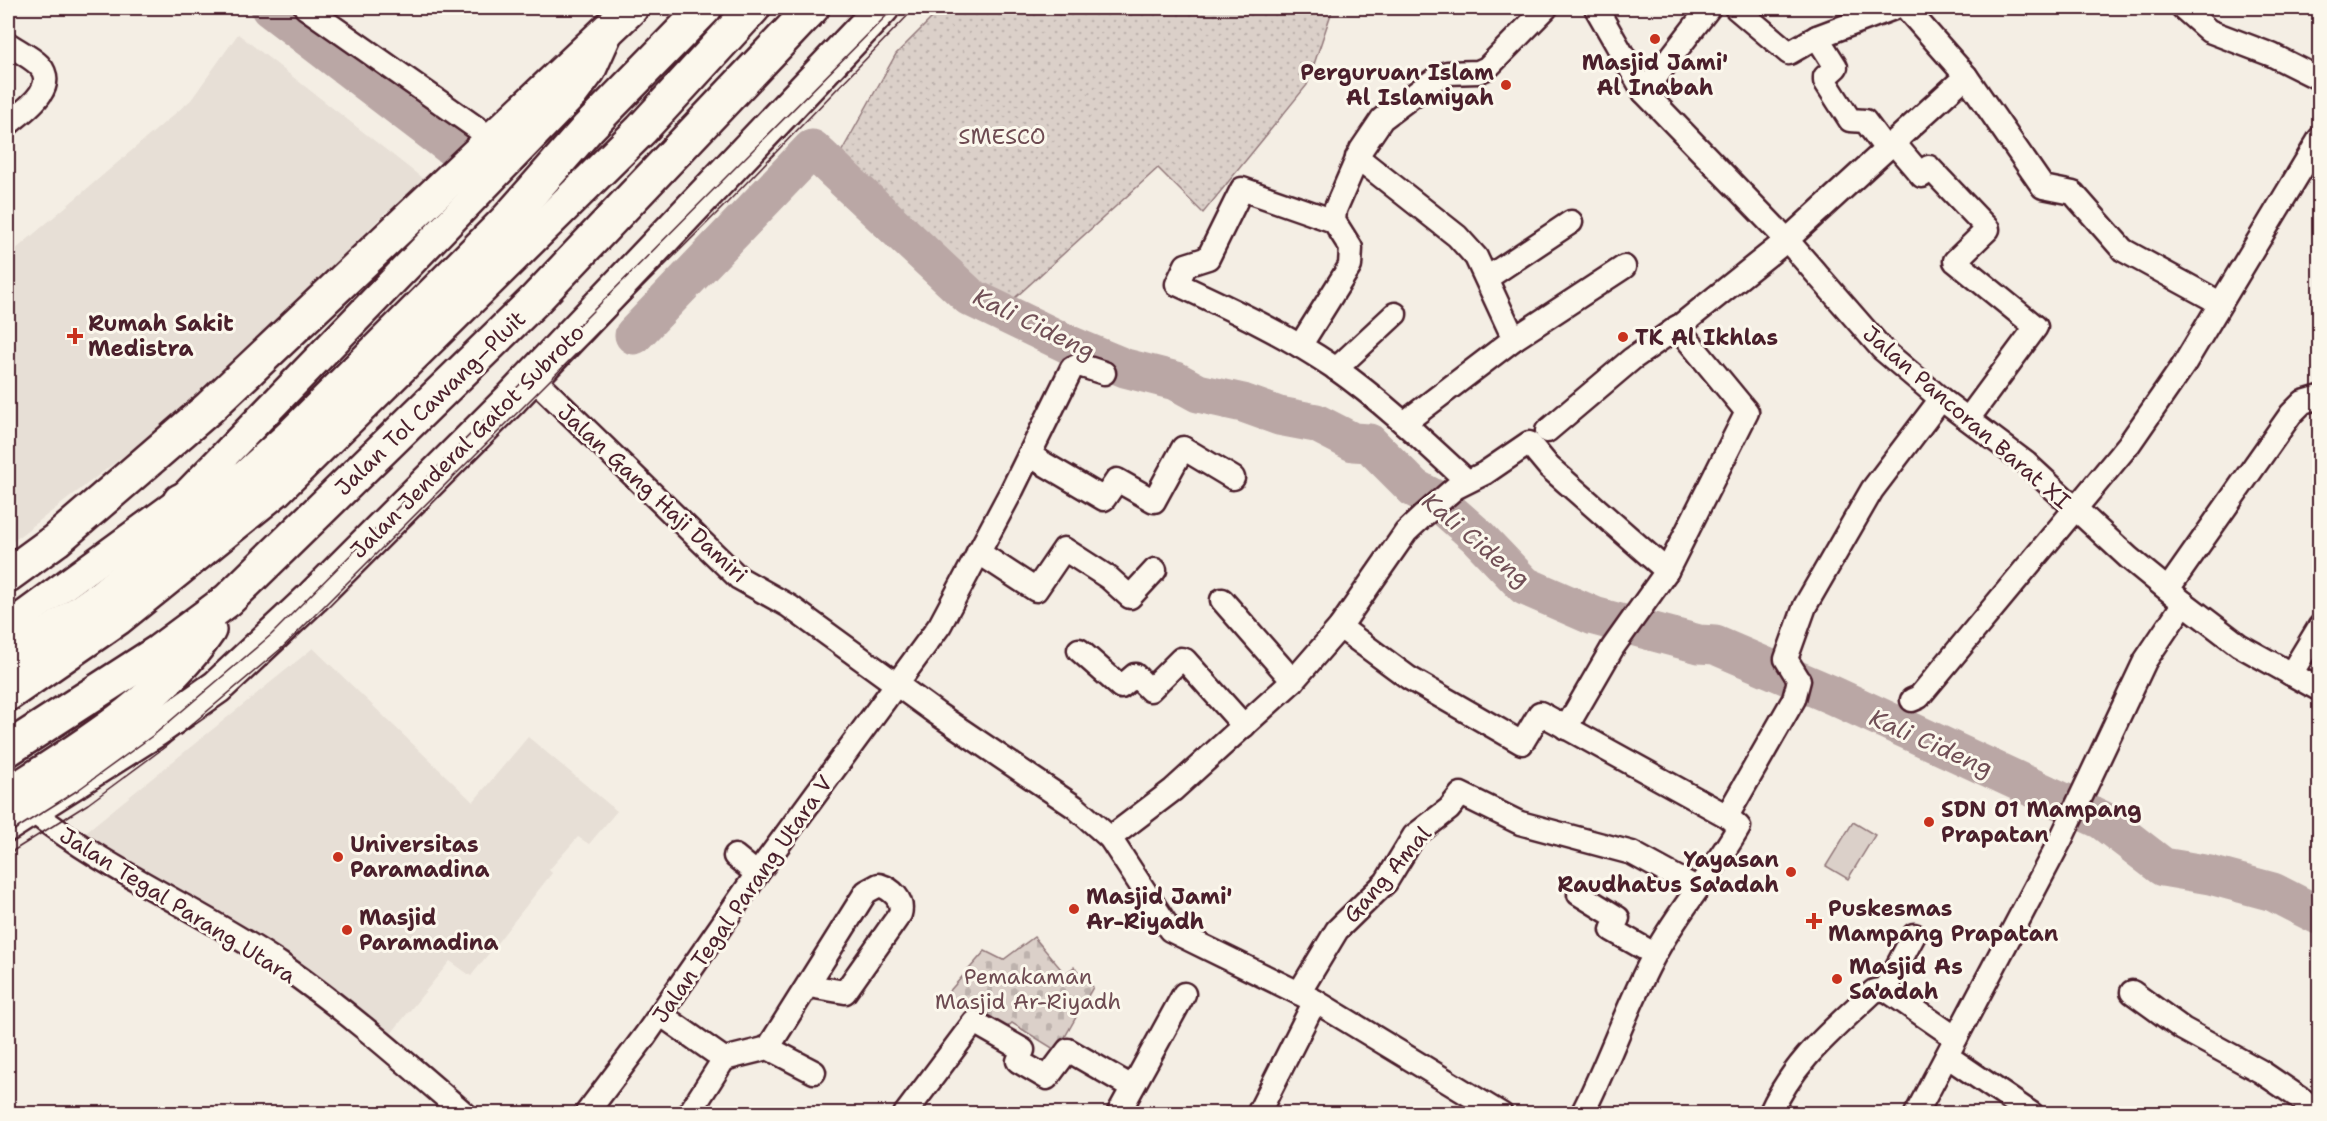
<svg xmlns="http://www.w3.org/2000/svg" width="2327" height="1121" viewBox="0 0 2327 1121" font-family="'Shantell Sans',sans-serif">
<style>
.built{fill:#e7dfd6}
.cemetery{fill:url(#cemetery-stones);stroke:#92787a;stroke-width:1.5}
.park{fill:url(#park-dots);stroke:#92787a;stroke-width:1.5}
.pitch{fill:#dbd0c9;stroke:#92787a;stroke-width:1.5}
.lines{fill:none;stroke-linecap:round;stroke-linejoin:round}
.river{stroke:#baa7a5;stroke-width:39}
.minor-casing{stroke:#4a1f2b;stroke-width:27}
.major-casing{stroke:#4a1f2b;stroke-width:33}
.highway-casing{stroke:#4a1f2b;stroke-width:38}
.minor{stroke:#fbf7ec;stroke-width:22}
.major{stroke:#fbf7ec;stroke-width:28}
.highway{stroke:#fbf7ec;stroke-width:33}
.tram{stroke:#4a1f2b;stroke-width:1.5}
.poi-dot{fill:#c8321e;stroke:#fbf7ec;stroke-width:2}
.labels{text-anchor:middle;stroke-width:6;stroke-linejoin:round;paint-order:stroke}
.poi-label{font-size:22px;font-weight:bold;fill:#4a1f2b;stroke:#fbf7ec;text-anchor:start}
.park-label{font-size:22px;fill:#6e4b52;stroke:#fbf7ec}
.street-label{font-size:22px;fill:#4a1f2b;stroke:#fbf7ec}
.water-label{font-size:24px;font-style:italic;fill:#714f56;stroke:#fbf7ec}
</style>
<defs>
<pattern id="cemetery-stones" width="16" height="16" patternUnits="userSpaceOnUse" patternTransform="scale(1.5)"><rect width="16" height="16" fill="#dbd0c9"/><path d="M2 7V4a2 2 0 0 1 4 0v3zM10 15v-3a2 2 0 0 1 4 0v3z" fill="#bdb2ad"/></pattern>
<pattern id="park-dots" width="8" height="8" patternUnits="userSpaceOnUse" patternTransform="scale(1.5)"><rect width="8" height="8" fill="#dbd0c9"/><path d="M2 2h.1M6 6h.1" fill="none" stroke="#bdb2ad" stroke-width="1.8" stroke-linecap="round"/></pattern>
</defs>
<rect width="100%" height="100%" fill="#f4eee4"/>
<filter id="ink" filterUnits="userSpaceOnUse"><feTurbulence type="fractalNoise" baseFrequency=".0167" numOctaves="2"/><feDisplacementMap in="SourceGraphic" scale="12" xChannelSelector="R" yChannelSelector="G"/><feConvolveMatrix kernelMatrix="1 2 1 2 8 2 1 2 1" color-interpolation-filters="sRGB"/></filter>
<g filter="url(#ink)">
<g class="built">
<path d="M 238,34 L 431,185 L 386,212 L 215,383 L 191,404 L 8,545 L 8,256 L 191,100 Z"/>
<path d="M 313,648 L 473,802 L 528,737 L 617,811 L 589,844 L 578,837 L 549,870 L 552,873 L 471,976 L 450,961 L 381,1046 L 82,835 Z"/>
</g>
<path class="cemetery" d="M 1034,937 L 1065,974 L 1074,967 L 1093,987 L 1057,1051 L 1012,1023 L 999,1034 L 947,994 L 985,951 L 1003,960 Z"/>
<path class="park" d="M 942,8 L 1333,8 L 1307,85 L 1203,213 L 1158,168 L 1007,305 L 915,232 L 839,156 L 896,54 Z"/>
<path class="pitch" d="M 1853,822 L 1875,835 L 1848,879 L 1826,866 Z"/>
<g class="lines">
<g class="river">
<path d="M 270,8 L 456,150"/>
<path d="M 634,335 L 812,149 L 970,297 L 1072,346 L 1125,368 L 1176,381 L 1198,393 L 1243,403 L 1279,416 L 1316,423 L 1353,442 L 1369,443 L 1414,488 L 1435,499 L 1478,537 L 1525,586 L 1594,616 L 1699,644 L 1715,645 L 1832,695 L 2102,820 L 2163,867 L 2210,875 L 2273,892 L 2320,916"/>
</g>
<defs>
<g id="minor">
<path d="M 306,8 L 491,138"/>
<path d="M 1596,8 L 1644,92 L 1787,240 L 1882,349 L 1941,399 L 2026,463 L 2129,558 L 2184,603 L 2239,645 L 2320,690"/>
<path d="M 1736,8 L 1789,53 L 1817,37 L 1894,8"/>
<path d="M 1906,8 L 1966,76 L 2043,187 L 2073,193 L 2123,250 L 2220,303"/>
<path d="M 2183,8 L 2209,31 L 2272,55 L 2320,79"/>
<path d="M 1817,37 L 1836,67 L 1825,77 L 1825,81 L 1850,120 L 1865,121 L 1886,149"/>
<path d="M 8,44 C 17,50 31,57 39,65 C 60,88 23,111 8,124"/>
<path d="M 1644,92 L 1709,8"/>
<path d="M 1893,142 L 1922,176 L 1929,167 L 1988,229 L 1955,261 L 2036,327 L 1968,419"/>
<path d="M 1357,157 L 1457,236 L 1476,257 L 1514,339"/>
<path d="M 1334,221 L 1242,189 L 1208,258 L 1186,265 L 1177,284 C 1231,309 1285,334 1335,368 C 1382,401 1425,442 1467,481"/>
<path d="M 1487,278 L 1571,222"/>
<path d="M 1300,346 L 1350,266 L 1351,248 L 1334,221 L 1335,210 L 1361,150 L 1382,119 L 1435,79 L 1447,73 L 1478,72 L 1487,68 L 1546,8"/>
<path d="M 1336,369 L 1395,314"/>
<path d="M 532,377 L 739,578 L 789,606 L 936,713 L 1075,807 L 1110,838 L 1170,930 L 1315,1001 L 1501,1114"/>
<path d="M 1404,423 L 1514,339 L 1624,267"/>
<path d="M 1547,431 L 1632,359 L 1681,325 L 1787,240 L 1966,76"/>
<path d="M 1029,455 L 1104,499 L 1117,480 L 1154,501 L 1183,448 L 1233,478"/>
<path d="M 978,552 L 1036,590 L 1064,549 L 1109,578 L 1130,597 L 1155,570"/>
<path d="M 2168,589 L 2291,414 L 2303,402 L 2320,397"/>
<path d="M 1222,600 L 1293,681"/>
<path d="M 1340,627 L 1409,678 L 1522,743 L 1540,713 L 1727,816"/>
<path d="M 1079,650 L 1121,687 L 1135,675 L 1150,690 L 1181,659 L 1185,660 L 1244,726"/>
<path d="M 2291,674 L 2320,626"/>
<path d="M 1912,700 L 1919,697 L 2129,444 L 2183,366 L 2320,138"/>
<path d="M 1566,728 L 1613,647 L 1667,571 L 1747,412 L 1677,327"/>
<path d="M 31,810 C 107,871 199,909 280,964 C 345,1009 405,1062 465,1114"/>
<path d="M 1110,838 L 1173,790 L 1293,681 L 1340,627 L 1406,532 L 1423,516 L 1455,488 L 1485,473 L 1529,443 L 1549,467 L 1667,571"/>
<path d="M 735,856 L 757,874"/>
<path d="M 1579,894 L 1618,918 L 1612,930 L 1654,954"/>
<path d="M 1885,989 L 1956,1038"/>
<path d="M 1885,989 L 1914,935"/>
<path d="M 2132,992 L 2183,1029 L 2260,1071 L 2316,1109"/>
<path d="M 1299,993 L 1337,930 L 1386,882 L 1414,836 L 1449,809 L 1461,794 L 1520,823 L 1632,853 L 1696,888"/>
<path d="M 660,1014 L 724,1059 L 768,1048 L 814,1072"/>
<path d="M 768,1048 L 866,892 L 879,885 C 892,889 904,900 900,914 L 845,992 L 809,986"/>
<path d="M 1947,1056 L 2032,1114"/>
<path d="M 586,1114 L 645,1036 L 757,874 L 940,625 L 1012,490 L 1072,368 L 1079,365 L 1104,373"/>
<path d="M 689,1114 L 724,1059"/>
<path d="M 905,1114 L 974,1022 L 1023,1050 L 1018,1061 L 1047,1078 L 1068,1050 L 1132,1087"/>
<path d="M 1118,1114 L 1184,994"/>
<path d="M 1258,1114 L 1315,1001"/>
<path d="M 1582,1114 C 1609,1062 1627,1005 1655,954 C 1679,909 1714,871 1739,827 L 1727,816 L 1794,699 L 1799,680 L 1786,659 L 1805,606 L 1872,490 L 1941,399"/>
<path d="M 1770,1114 C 1794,1060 1832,1031 1874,991 L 1885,989"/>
<path d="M 1916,1114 L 2061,839 L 2145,661 L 2184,603"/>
</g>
<path id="major" d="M 8,627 L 180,501 L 573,95 L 591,71 L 609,31"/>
<g id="highway">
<path d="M 180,501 L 214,484 L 224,475"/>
<path d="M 8,575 L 56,540 L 209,408 L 631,8"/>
<path d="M 8,663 L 101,597 L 221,500 L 291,436 L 507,220 L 588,128 L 705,8"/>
<path d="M 8,694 L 118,618 L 275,491 L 641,130 L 753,8"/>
<path d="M 8,749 L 158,652 L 228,600 L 534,301 L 812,8"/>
<path d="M 8,795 C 79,749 161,701 209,630"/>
<path d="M 8,824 L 157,729 L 217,687 L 313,597 L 512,398 L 882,8"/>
</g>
</defs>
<use href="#minor" class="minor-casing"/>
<use href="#major" class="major-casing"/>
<use href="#highway" class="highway-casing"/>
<use href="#minor" class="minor"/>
<use href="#major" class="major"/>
<use href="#highway" class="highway"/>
<g class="tram">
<path d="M 8,834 L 78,790 L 155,734 L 271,635 L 894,8"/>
<path d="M 8,854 L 88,804 L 165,747 L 283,647 L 726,204 L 915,8"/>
</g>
</g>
</g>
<g class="poi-dot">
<circle cx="1655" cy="39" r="6"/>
<circle cx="1506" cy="85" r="6"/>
<path d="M72 327h6v6h6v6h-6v6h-6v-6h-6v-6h6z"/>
<circle cx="1623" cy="337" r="6"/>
<circle cx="1929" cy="822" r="6"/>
<circle cx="338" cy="857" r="6"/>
<circle cx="1791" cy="872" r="6"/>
<circle cx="1074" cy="909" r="6"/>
<path d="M1811 912h6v6h6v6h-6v6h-6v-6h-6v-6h6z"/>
<circle cx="347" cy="930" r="6"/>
<circle cx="1837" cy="979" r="6"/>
</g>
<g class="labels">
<g class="poi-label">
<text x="1655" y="70" text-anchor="middle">Masjid Jami'<tspan x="1655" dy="25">Al Inabah</tspan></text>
<text x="1494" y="80" text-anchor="end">Perguruan Islam<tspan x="1494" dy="25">Al Islamiyah</tspan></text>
<text x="88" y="331">Rumah Sakit<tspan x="88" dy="25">Medistra</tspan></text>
<text x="1635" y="345">TK Al Ikhlas</text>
<text x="1941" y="817">SDN 01 Mampang<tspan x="1941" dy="25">Prapatan</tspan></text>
<text x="350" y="852">Universitas<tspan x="350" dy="25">Paramadina</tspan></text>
<text x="1779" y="867" text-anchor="end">Yayasan<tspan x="1779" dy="25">Raudhatus Sa'adah</tspan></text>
<text x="1086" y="904">Masjid Jami'<tspan x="1086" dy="25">Ar-Riyadh</tspan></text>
<text x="1828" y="916">Puskesmas<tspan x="1828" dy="25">Mampang Prapatan</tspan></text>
<text x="359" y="925">Masjid<tspan x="359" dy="25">Paramadina</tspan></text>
<text x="1849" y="974">Masjid As<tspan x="1849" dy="25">Sa'adah</tspan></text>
</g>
<g class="park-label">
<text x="1002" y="144">SMESCO</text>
<text x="1028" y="984">Pemakaman<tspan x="1028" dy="25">Masjid Ar-Riyadh</tspan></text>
</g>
<g class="street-label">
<text transform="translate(430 403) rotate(-44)" y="8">Jalan Tol Cawang–Pluit</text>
<text transform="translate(1967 417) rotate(41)" y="8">Jalan Pancoran Barat XI</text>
<text transform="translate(467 441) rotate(-45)" y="8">Jalan Jenderal Gatot Subroto</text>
<text transform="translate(653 493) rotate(43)" y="8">Jalan Gang Haji Damiri</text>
<text transform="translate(1387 874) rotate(-49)" y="8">Gang Amal</text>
<text transform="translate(742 899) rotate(-55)" y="8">Jalan Tegal Parang Utara V</text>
<text transform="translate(178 905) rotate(32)" y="8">Jalan Tegal Parang Utara</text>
</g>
<g class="water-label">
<text transform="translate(1034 324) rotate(26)" y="8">Kali Cideng</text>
<text transform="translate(1476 540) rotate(40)" y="8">Kali Cideng</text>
<text transform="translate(1931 743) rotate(24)" y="8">Kali Cideng</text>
</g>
</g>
<rect width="2327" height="1121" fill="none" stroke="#fbf7ec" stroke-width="30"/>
<rect x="15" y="15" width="2297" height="1091" fill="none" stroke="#4a1f2b" stroke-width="2" filter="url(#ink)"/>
</svg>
